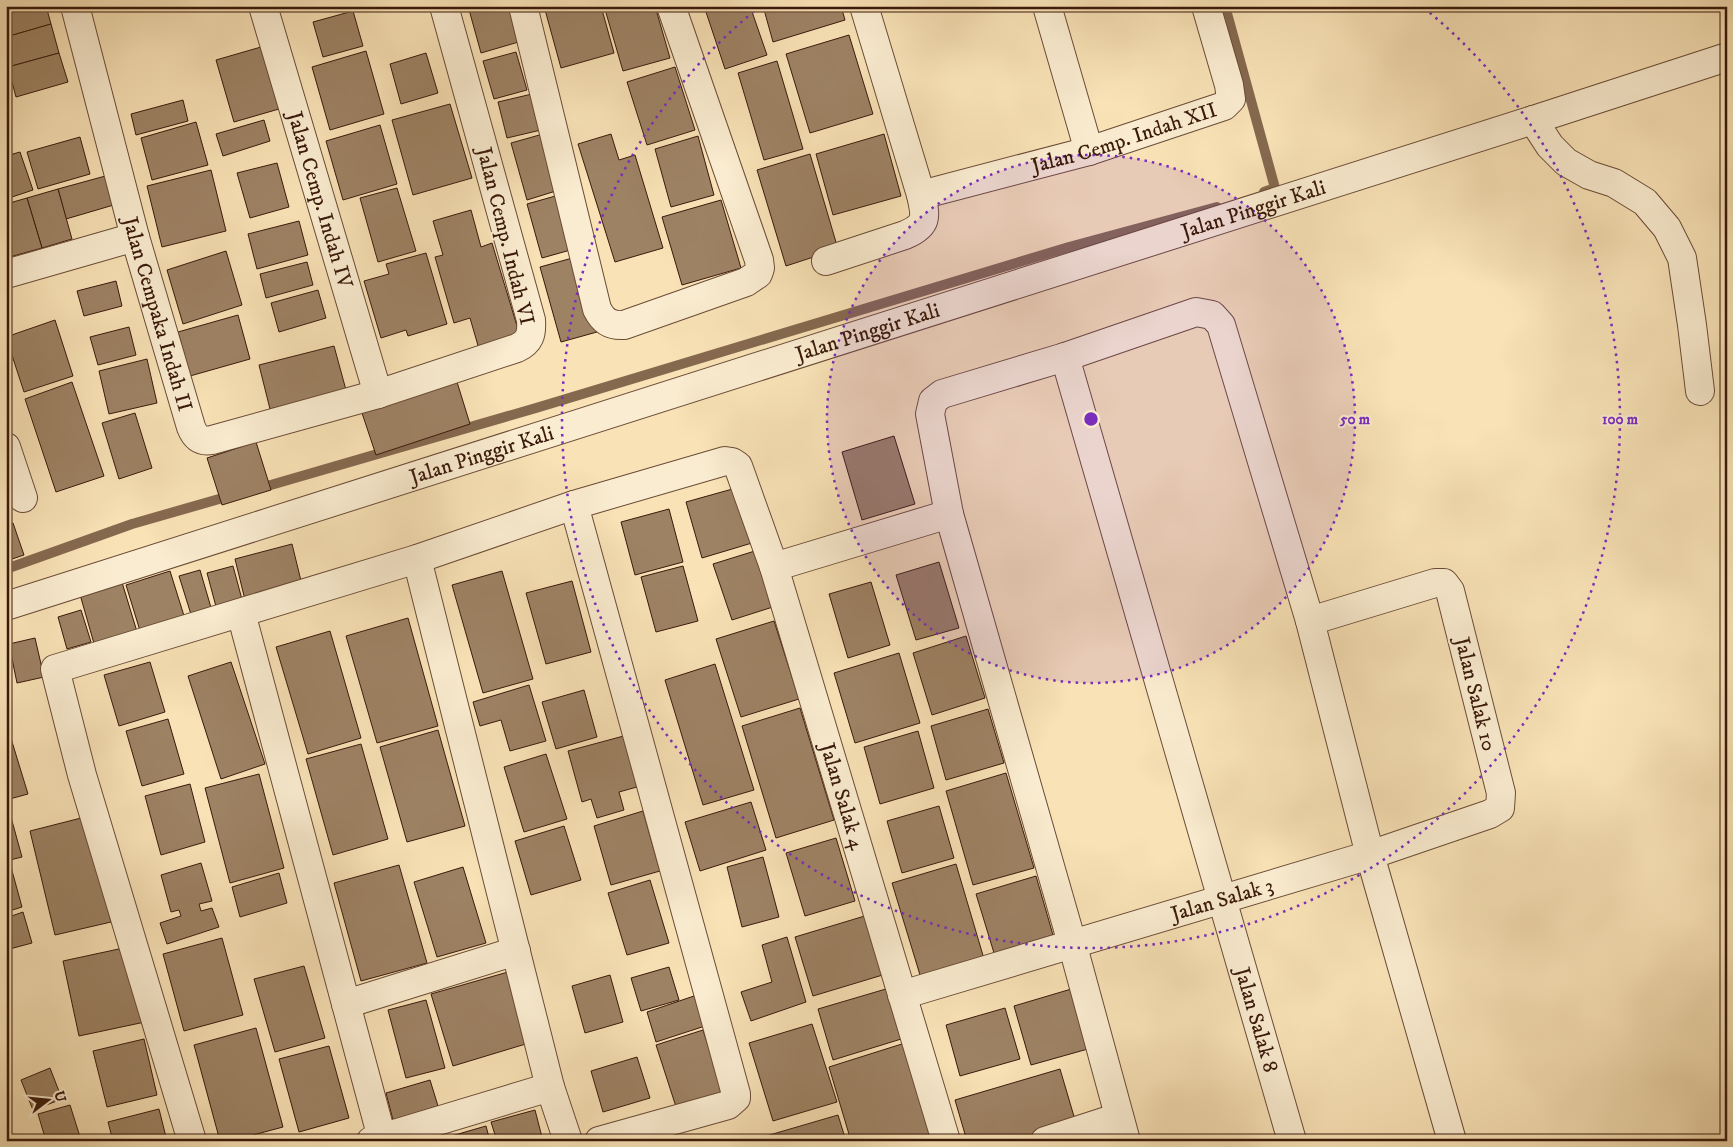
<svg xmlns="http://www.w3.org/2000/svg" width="1733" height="1147" viewBox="0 0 1733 1147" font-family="'IM FELL DW Pica',serif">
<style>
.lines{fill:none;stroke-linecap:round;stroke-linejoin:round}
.stream{stroke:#85694f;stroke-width:10}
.building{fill:#9d8264;stroke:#3a190b}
.minor-casing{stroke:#6a4b36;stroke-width:30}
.minor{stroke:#faecd0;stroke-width:28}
.ring{fill:none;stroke:#7b2cbf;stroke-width:2.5;stroke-dasharray:2.5 5}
.labels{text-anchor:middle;stroke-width:4;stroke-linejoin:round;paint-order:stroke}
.street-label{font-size:21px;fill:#3a190b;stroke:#faecd0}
.centre{fill:#7b2cbf;stroke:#faecd0;stroke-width:2.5}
.ring-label{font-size:15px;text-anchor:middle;font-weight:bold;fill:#7b2cbf;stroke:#faecd0;stroke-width:4;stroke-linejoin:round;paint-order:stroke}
</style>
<rect width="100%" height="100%" fill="#f8e2b6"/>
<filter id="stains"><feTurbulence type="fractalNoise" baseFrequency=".004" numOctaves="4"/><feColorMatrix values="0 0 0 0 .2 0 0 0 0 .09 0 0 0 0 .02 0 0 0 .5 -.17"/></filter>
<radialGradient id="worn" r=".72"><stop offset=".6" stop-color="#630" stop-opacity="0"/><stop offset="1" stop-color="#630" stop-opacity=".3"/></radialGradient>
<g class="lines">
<g class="stream">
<path d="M 1225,6 L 1275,188 L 1264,192"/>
<path d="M 257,489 L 536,408 L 1069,247 L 1217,207"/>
<path d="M 6,569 L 132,524 L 233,495"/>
</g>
</g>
<g class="building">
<path d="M 6,6 L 46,6 L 51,24 L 6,37 Z"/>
<path d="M 468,6 L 512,6 L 522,41 L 481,53 Z"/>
<path d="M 544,6 L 601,6 L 614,53 L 561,68 Z"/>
<path d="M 604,6 L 655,6 L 670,58 L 623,71 Z"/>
<path d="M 704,6 L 750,6 L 767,55 L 725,69 Z"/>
<path d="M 763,6 L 841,6 L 845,20 L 773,42 Z"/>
<path d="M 353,11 L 363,46 L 323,57 L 313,22 Z"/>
<path d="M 51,24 L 59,53 L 8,67 L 6,37 Z"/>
<path d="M 849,35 L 873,114 L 810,133 L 786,54 Z"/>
<path d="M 261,47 L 279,109 L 234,122 L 216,60 Z"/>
<path d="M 366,51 L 384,114 L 330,130 L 312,67 Z"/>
<path d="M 516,52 L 527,90 L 494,99 L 483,61 Z"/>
<path d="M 59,53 L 68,82 L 16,97 L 8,67 Z"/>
<path d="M 426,53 L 438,93 L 401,104 L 390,64 Z"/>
<path d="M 777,61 L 803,149 L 764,160 L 738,73 Z"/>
<path d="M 675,67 L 695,130 L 647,145 L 627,82 Z"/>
<path d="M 532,94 L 541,130 L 507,138 L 498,102 Z"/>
<path d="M 183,100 L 188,121 L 136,135 L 131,114 Z"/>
<path d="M 450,104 L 472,178 L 413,195 L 392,120 Z"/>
<path d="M 264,120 L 270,141 L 223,156 L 216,134 Z"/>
<path d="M 196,122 L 208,165 L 152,180 L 141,138 Z"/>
<path d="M 380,125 L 397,184 L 343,200 L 326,141 Z"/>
<path d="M 543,134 L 559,190 L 527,200 L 511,143 Z"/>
<path d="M 611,134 L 619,160 L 635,155 L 663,248 L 615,262 L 578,144 Z"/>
<path d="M 884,134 L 901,196 L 833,215 L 816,154 Z"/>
<path d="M 698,136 L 714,195 L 671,207 L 655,149 Z"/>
<path d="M 80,137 L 90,174 L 38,189 L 27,152 Z"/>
<path d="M 20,152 L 33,190 L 6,199 L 6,156 Z"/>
<path d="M 810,154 L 838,249 L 786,266 L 757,170 Z"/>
<path d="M 277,163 L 289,207 L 250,218 L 237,173 Z"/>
<path d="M 211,170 L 226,231 L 162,247 L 147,186 Z"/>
<path d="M 109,175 L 117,204 L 66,219 L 58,189 Z"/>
<path d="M 397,188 L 416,251 L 378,262 L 360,198 Z"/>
<path d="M 58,189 L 72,239 L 42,248 L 27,198 Z"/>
<path d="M 559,195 L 574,249 L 542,258 L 527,204 Z"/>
<path d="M 27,198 L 42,248 L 6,258 L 6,204 Z"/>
<path d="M 721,200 L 741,268 L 682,285 L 662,217 Z"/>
<path d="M 471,210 L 481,247 L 492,243 L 520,336 L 479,349 L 470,318 L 454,323 L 435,257 L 443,255 L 433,221 Z"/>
<path d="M 299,221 L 308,255 L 257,269 L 248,234 Z"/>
<path d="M 226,251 L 242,305 L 183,324 L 167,270 Z"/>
<path d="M 426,253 L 447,324 L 408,336 L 406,330 L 381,338 L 364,281 L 389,274 L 386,264 Z"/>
<path d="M 576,257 L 597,332 L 561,342 L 540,267 Z"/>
<path d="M 307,262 L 313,285 L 266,298 L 260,274 Z"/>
<path d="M 116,281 L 122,306 L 84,316 L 77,291 Z"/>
<path d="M 318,290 L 326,318 L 279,332 L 271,303 Z"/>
<path d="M 238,315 L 250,359 L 190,376 L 178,332 Z"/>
<path d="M 55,320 L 73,376 L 24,392 L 6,337 Z"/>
<path d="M 129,327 L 136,355 L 98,365 L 90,337 Z"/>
<path d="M 334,346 L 346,390 L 270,409 L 259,365 Z"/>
<path d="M 147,359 L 157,403 L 109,414 L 99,371 Z"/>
<path d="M 72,382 L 104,476 L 56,492 L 25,399 Z"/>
<path d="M 457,382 L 470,424 L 376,455 L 362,413 Z"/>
<path d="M 135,413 L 152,468 L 119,479 L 102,423 Z"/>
<path d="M 894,436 L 915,504 L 862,520 L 842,452 Z"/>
<path d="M 256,442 L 271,490 L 222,505 L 207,458 Z"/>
<path d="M 736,488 L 752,543 L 702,558 L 686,502 Z"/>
<path d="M 669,509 L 683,562 L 635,575 L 621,522 Z"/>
<path d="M 13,523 L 24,555 L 6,561 L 6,525 Z"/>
<path d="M 292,544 L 303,589 L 246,604 L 235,559 Z"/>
<path d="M 758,550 L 776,606 L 732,620 L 713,564 Z"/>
<path d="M 939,562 L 959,628 L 916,640 L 896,575 Z"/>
<path d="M 233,566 L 244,607 L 218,614 L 207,573 Z"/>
<path d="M 683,566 L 698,621 L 656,632 L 641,577 Z"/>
<path d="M 200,570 L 214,618 L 194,624 L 179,576 Z"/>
<path d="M 170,571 L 185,619 L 141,634 L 126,585 Z"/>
<path d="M 502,571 L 533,679 L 483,693 L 452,585 Z"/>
<path d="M 121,579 L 138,635 L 95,647 L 79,591 Z"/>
<path d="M 572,581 L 591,652 L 546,664 L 526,593 Z"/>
<path d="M 871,582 L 890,645 L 848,658 L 829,594 Z"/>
<path d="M 81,610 L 91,642 L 67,649 L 58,617 Z"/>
<path d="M 408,618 L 438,726 L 377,743 L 346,636 Z"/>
<path d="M 774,621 L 799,699 L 741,717 L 716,639 Z"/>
<path d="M 330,631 L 361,738 L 308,754 L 276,647 Z"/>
<path d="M 966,636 L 985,698 L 932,715 L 913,653 Z"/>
<path d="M 35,638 L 44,677 L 17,683 L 9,644 Z"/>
<path d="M 899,653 L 920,723 L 855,743 L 834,673 Z"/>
<path d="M 150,662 L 165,712 L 119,726 L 104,675 Z"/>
<path d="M 231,662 L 265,764 L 221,779 L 188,676 Z"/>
<path d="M 715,664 L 754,790 L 703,805 L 665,680 Z"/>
<path d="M 529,685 L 546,741 L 510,751 L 501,720 L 480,726 L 473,702 Z"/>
<path d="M 584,690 L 597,737 L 556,749 L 542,702 Z"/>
<path d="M 800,708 L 834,820 L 776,838 L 742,726 Z"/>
<path d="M 988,709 L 1004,763 L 946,780 L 931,726 Z"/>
<path d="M 168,719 L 184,774 L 142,786 L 126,731 Z"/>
<path d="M 6,722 L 28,794 L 6,800 Z"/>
<path d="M 438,730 L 465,826 L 407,842 L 380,747 Z"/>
<path d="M 918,731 L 934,788 L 880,804 L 864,747 Z"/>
<path d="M 631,734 L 644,785 L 619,792 L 624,810 L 597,818 L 591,799 L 582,802 L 568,751 Z"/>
<path d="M 361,744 L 388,839 L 333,855 L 306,759 Z"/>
<path d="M 546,754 L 567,819 L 524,832 L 504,767 Z"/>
<path d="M 1006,773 L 1034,868 L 973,885 L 946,791 Z"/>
<path d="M 259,774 L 284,868 L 230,883 L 205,788 Z"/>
<path d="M 190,784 L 205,842 L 161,855 L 145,796 Z"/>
<path d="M 751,802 L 766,850 L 700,871 L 685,822 Z"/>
<path d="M 939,806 L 954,858 L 902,873 L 887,821 Z"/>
<path d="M 9,810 L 22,857 L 6,861 L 6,811 Z"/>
<path d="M 643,811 L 660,871 L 611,885 L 594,826 Z"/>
<path d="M 85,817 L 111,922 L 55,935 L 30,831 Z"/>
<path d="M 564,826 L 581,880 L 531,895 L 515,841 Z"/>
<path d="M 836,838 L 855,901 L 805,916 L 786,853 Z"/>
<path d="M 763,857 L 779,917 L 742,927 L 727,867 Z"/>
<path d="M 201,863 L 212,901 L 199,904 L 201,911 L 212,908 L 219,927 L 167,944 L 160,923 L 181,916 L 179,910 L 171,912 L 161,875 Z"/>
<path d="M 956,864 L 987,969 L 924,988 L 892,883 Z"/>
<path d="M 399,865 L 427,963 L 361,981 L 334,883 Z"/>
<path d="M 11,867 L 22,907 L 6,912 L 6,868 Z"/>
<path d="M 463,867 L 486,943 L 437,957 L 414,882 Z"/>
<path d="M 279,873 L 287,903 L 240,917 L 232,887 Z"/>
<path d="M 1036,876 L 1053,935 L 994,953 L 976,894 Z"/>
<path d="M 650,880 L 669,943 L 627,955 L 608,893 Z"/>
<path d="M 23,912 L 32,943 L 6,950 L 6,918 Z"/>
<path d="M 868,915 L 886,974 L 813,996 L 795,937 Z"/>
<path d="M 787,937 L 806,1002 L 751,1021 L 741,992 L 772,982 L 762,945 Z"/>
<path d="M 222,938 L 243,1015 L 184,1031 L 163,954 Z"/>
<path d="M 128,947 L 145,1022 L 79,1036 L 63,961 Z"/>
<path d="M 304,966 L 325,1038 L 275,1052 L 254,979 Z"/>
<path d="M 669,967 L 679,1000 L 641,1011 L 631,978 Z"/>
<path d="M 508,972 L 529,1043 L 453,1066 L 431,994 Z"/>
<path d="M 610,975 L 623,1022 L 585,1033 L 572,986 Z"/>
<path d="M 896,986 L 911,1036 L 833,1060 L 818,1009 Z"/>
<path d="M 1078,987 L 1095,1047 L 1031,1065 L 1014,1006 Z"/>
<path d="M 694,996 L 705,1026 L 656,1042 L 647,1012 Z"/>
<path d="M 426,1000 L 445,1068 L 406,1078 L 388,1010 Z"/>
<path d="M 1005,1008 L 1020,1059 L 960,1076 L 946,1025 Z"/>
<path d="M 812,1024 L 837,1102 L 773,1121 L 749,1043 Z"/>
<path d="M 256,1028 L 283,1127 L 231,1141 L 220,1141 L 194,1045 Z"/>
<path d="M 703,1030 L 726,1102 L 679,1116 L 656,1045 Z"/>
<path d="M 144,1039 L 157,1095 L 107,1107 L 93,1051 Z"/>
<path d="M 905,1043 L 935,1141 L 851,1141 L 829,1067 Z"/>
<path d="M 329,1046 L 349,1118 L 299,1132 L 279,1059 Z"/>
<path d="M 637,1057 L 650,1098 L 603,1112 L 591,1071 Z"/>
<path d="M 50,1068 L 62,1099 L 33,1110 L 21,1080 Z"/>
<path d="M 1060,1069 L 1078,1130 L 1041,1141 L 967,1141 L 955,1100 Z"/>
<path d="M 430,1080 L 438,1106 L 393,1120 L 386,1093 Z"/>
<path d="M 70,1105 L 81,1140 L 46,1141 L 38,1114 Z"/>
<path d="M 159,1109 L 167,1141 L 113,1141 L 108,1122 Z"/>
<path d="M 535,1110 L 543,1141 L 497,1141 L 491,1122 Z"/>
<path d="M 838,1115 L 846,1141 L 749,1141 Z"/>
<path d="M 486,1126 L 490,1141 L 434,1141 Z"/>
</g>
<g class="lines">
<defs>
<g id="minor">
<path id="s1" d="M 75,6 L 135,237 L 191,427 C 195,437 200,442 212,440 L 378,394 L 517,348 C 530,342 532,334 531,320 L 444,6"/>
<path id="s2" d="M 263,6 L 378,394"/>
<path d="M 523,6 L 597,309 C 603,321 610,326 624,325 L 746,282 L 758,274 L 760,268 L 759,260 L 671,6"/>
<path d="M 1047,6 L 1089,151"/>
<path d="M 1533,120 L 1550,146 L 1566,162 L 1589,175 L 1614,183 L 1645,202 L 1667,228 L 1682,258 L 1692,325 L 1700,391"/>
<path id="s3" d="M 921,195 L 1089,151 L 1224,106 L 1231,99 L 1229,85 L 1206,6"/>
<path d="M 826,261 L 905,235 C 928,225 926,217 921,195 L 864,6"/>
<path d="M 6,274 L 135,237"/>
<path id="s4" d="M 1065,357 L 1292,1141"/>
<path d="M 6,447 L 23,498"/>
<path d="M 574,505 L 736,1094 L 736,1098 L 728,1105 L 599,1141"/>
<path d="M 417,559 L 550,1087 L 568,1141"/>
<path d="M 774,567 L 949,514"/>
<path id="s5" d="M 6,606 L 1533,120 L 1727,57"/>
<path d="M 241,613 L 382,1138"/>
<path id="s6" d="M 902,995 L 1370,855 L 1490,814 L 1500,808 L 1501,793 L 1450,591 L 1444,583 L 1435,583 L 1310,621"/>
<path d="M 346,1004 L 516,951"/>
<path id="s7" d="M 192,1141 L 82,775 L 55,669 L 417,559 L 574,505 L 725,461 L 732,462 L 738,466 L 774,567 L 946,1141"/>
<path d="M 371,1141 L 550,1087"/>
<path d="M 1045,1141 L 1119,1117"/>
<path d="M 1126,1141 L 1072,943 L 949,514 L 930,414 L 933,401 L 942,394 L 1065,357 L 1196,312 L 1212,315 L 1221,325 L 1310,621 L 1370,855 L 1452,1141"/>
</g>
</defs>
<use href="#minor" class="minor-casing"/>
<use href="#minor" class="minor"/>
</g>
<circle cx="1091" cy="419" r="264" fill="#7b2cbf" fill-opacity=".12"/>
<g class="ring">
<circle cx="1091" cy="419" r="264"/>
<path d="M1424 8A529 529 0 1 1 758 8"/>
</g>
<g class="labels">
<g class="street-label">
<text dy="7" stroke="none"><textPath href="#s3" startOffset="211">Jalan Cemp. Indah XII</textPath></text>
<text dy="7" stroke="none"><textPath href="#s2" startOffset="202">Jalan Cemp. Indah IV</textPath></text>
<text dy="7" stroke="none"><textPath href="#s5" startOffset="1309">Jalan Pinggir Kali</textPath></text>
<text transform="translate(506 236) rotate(76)" y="7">Jalan Cemp. Indah VI</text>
<text dy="7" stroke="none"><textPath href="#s1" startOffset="319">Jalan Cempaka Indah II</textPath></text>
<text dy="7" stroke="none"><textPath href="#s5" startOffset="904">Jalan Pinggir Kali</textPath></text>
<text dy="7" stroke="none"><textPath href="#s5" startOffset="499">Jalan Pinggir Kali</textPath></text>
<text transform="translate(1476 694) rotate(76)" y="7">Jalan Salak 10</text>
<text dy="7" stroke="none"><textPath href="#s7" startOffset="1554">Jalan Salak 4</textPath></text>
<text dy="7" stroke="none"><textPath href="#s6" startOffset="334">Jalan Salak 3</textPath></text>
<text dy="7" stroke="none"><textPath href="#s4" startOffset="690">Jalan Salak 8</textPath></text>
</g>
</g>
<circle cx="1091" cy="419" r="8" class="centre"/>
<g class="ring-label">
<text x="1355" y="424">50 m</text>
<text x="1620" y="424">100 m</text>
</g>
<rect width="1733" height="1147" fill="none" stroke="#f8e2b6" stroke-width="25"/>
<rect x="8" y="8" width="1718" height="1132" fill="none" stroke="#3a190b" stroke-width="2.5"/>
<rect x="12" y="12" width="1708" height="1122" fill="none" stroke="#3a190b"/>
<g transform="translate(48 1100) rotate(74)" stroke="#faecd0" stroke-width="4" paint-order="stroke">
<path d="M0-4L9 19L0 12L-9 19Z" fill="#3a190b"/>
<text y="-8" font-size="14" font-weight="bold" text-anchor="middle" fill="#3a190b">U</text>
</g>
<rect width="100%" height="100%" filter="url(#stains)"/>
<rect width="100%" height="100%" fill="url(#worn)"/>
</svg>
